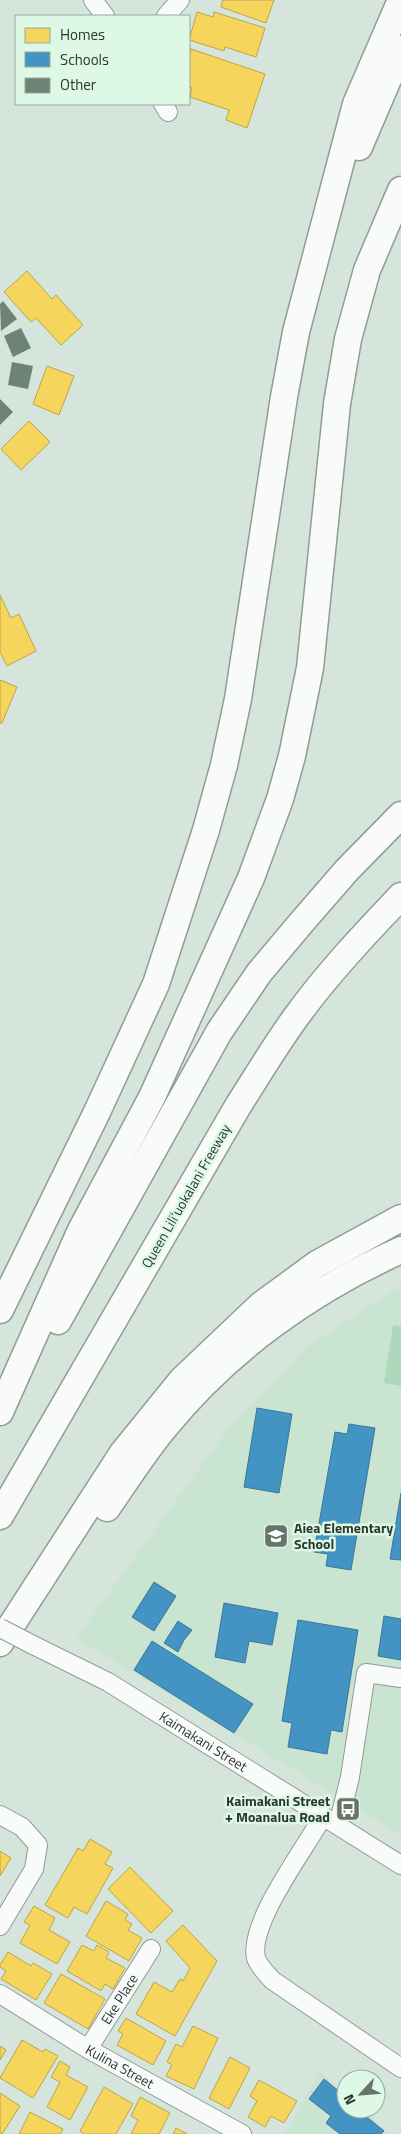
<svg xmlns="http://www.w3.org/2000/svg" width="401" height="2134" viewBox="0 0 401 2134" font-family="'Titillium Web',sans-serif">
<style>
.built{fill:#cae4d2}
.green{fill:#add8bb}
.homes{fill:#f6d55c;stroke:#b9a54e}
.schools{fill:#4393c3;stroke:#3c7797}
.building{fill:#6e8377}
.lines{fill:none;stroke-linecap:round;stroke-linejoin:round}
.minor-casing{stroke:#909c94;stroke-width:20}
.highway-casing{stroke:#909c94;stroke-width:29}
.minor{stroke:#f9fbfa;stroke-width:18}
.highway{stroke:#f9fbfa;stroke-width:26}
.minor-bridge-casing{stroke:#909c94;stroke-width:20;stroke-linecap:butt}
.minor-bridge{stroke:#f9fbfa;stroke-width:18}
.labels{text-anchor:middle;stroke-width:5;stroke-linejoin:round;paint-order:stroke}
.street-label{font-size:14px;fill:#2c362f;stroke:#ddf8e5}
.poi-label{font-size:14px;font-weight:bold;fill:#2c362f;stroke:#ddf8e5;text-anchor:start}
</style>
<rect width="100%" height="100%" fill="#d6e5db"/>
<g class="built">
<path d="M 401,1286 L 401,1835 L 76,1638 L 225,1433 L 307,1346 Z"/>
<path d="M 320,2072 L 346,2095 L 346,2109 L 362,2109 L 391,2134 L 285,2134 Z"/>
</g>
<path class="green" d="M 393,1325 L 401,1326 L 401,1386 L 384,1383 Z"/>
<g class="homes">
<path d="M 223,0 L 274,0 L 266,23 L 221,7 Z"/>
<path d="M 197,12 L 213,17 L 214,12 L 265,28 L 256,57 L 225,47 L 224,51 L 189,40 Z"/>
<path d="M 191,49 L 265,74 L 247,128 L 226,120 L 229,110 L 190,97 L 192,88 L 189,87 L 189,56 Z"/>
<path d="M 27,271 L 52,299 L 56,295 L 83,325 L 61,345 L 36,318 L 31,322 L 4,292 Z"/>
<path d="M 47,366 L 74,376 L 59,415 L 33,404 Z"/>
<path d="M 29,421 L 50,442 L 21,470 L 1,449 Z"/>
<path d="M 0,595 L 11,618 L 19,614 L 36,651 L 7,666 L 0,652 Z"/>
<path d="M 0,680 L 17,687 L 2,723 L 0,723 Z"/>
<path d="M 90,1839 L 112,1852 L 105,1864 L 113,1868 L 87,1914 L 74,1907 L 68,1918 L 45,1905 L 78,1848 L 83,1851 Z"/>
<path d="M 0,1851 L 11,1858 L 0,1876 Z"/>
<path d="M 130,1867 L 173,1911 L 151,1933 L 108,1889 Z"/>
<path d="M 106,1901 L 128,1914 L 125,1920 L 132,1924 L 128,1930 L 142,1938 L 129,1961 L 86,1936 Z"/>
<path d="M 34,1906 L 55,1918 L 49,1930 L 70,1942 L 57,1964 L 20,1943 L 30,1925 L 24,1922 Z"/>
<path d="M 183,1925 L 217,1961 L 175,2036 L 136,2014 L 154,1982 L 172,1992 L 180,1979 L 183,1981 L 190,1968 L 166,1941 Z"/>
<path d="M 82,1945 L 94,1951 L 97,1945 L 109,1952 L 106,1958 L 125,1968 L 113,1989 L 105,1984 L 101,1991 L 67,1971 Z"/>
<path d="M 8,1952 L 31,1966 L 33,1963 L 52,1974 L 36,2000 L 1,1979 L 6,1971 L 0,1967 L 0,1965 Z"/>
<path d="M 61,1974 L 105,1999 L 88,2029 L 44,2003 Z"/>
<path d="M 126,2018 L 166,2041 L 153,2065 L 117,2045 L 123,2034 L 118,2031 Z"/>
<path d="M 193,2026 L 218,2038 L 194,2089 L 166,2076 L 172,2065 L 167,2062 L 176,2044 L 182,2047 Z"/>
<path d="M 22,2040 L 43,2052 L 45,2049 L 58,2056 L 33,2098 L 0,2078 Z"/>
<path d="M 0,2046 L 6,2050 L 0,2060 Z"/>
<path d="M 230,2057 L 250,2068 L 229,2109 L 209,2098 Z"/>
<path d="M 60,2061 L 70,2067 L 66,2075 L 88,2087 L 70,2120 L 47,2107 L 60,2082 L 51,2077 Z"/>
<path d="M 259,2080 L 297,2101 L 284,2123 L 271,2116 L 265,2127 L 248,2117 L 257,2101 L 250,2096 Z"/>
<path d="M 104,2087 L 133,2104 L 116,2134 L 84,2134 L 80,2131 Z"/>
<path d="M 0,2093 L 20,2106 L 2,2134 L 0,2134 Z"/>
<path d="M 140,2097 L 170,2113 L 159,2134 L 131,2134 L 138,2120 L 131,2116 Z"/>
<path d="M 30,2112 L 63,2129 L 60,2134 L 19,2134 Z"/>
<path d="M 176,2128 L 187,2134 L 173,2134 Z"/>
</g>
<g class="schools">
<path d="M 257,1408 L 292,1414 L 279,1493 L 244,1487 Z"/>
<path d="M 349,1424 L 375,1428 L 351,1570 L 326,1566 L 328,1554 L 314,1552 L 335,1432 L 347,1434 Z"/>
<path d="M 401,1493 L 401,1560 L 390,1559 Z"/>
<path d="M 154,1582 L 176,1596 L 154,1631 L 132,1617 Z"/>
<path d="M 224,1603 L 278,1613 L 272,1645 L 249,1641 L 245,1663 L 215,1657 Z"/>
<path d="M 384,1616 L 401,1619 L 401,1660 L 378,1656 Z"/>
<path d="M 298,1620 L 358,1630 L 342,1732 L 331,1730 L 327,1754 L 288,1747 L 292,1723 L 282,1721 Z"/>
<path d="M 178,1621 L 192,1630 L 184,1640 L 178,1652 L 164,1643 Z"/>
<path d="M 152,1641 L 253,1704 L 234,1733 L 134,1670 Z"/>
<path d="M 324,2079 L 346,2097 L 346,2109 L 357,2109 L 384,2131 L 381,2134 L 340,2134 L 326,2123 L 331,2116 L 309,2099 Z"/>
</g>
<g class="building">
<path d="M 3,301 L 17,319 L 1,331 L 0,304 Z"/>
<path d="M 21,328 L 31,348 L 13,357 L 4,336 Z"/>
<path d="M 12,362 L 33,366 L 28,389 L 8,385 Z"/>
<path d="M 0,399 L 13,412 L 0,425 Z"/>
</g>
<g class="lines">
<defs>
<g id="minor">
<path d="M 93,0 L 105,16"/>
<path d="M 166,16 L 180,0"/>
<path d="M 163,104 L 168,112"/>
<path id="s1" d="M 33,1645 L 108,1682 L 401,1865"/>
<path d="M 0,1815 L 22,1827 L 38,1845 L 34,1869 L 0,1926"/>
<path d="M 323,1816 C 305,1849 248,1923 256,1958 C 258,1965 267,1974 272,1980 L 401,2068"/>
<path d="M 338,1825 L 350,1777 L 366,1673 L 401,1678"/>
<path id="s2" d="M 0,1994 L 88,2049 L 242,2134"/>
<path id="s3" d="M 88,2049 L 151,1949"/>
</g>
<g id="highway">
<path d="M 359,147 L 401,49"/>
<path d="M 0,1310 L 97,1112 L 156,984 L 206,830 L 224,765 L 238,699 L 284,397 L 296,332 L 356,104 L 401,0"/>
<path d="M 58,1321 L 219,1032 L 259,973 L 301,923 L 347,870 L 401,815"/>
<path d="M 0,1412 L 81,1230 L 152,1097 L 251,878 L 280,799 L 292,756 L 310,668 L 337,404 L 348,339 L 367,270 L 401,190"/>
<path d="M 107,1508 C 126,1481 144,1452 165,1427 C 227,1350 312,1290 401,1250"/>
<path d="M 0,1516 L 238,1106 C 257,1076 275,1046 296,1017 C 327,974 364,935 401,896"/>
<path d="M 0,1643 L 122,1454 L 182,1380 L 261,1305 L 317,1264 L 401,1218"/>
</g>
</defs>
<use href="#minor" class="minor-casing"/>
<use href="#highway" class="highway-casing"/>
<use href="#minor" class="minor"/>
<use href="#highway" class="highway"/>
<defs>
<path id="minor-bridge" d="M 0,1628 L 33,1645"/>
</defs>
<use href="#minor-bridge" class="minor-bridge-casing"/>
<use href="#minor-bridge" class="minor-bridge"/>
</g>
<defs>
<symbol id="school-square" viewBox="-11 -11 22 22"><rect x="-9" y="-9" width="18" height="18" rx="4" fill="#68736b" stroke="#ddf8e5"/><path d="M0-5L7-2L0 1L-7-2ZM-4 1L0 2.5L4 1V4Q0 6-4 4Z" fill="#fff"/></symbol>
<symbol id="bus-square" viewBox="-11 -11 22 22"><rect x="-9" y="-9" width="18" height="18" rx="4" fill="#68736b" stroke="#ddf8e5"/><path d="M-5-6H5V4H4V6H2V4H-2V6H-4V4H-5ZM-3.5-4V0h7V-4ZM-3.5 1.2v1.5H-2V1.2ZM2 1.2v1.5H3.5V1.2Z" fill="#fff"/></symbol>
</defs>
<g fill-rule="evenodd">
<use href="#school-square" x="262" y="1522" width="28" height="28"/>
<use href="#bus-square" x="334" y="1795" width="28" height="28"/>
</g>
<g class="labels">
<g class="street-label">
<text transform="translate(186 1196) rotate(-60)" y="5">Queen Liliʻuokalani Freeway</text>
<text dy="5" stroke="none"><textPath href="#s1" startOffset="196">Kaimakani Street</textPath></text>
<text dy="5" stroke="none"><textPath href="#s3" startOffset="59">Eke Place</textPath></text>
<text dy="5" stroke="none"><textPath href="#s2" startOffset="140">Kulina Street</textPath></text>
</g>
<g class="poi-label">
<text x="294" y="1533">Aiea Elementary<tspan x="294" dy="16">School</tspan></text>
<text x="330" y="1806" text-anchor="end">Kaimakani Street<tspan x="330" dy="16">+ Moanalua Road</tspan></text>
</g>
</g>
<rect x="15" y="15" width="175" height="90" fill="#ddf8e5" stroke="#96aa9c"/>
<rect x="25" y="28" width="25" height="15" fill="#f6d55c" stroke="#96aa9c"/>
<text x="60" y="40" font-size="15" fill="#2c362f">Homes</text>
<rect x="25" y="52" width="25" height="15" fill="#4393c3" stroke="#96aa9c"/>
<text x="60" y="65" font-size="15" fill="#2c362f">Schools</text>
<rect x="25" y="78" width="25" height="15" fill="#6e8377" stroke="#96aa9c"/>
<text x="60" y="90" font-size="15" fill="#2c362f">Other</text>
<g transform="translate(361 2094) rotate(244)"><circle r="24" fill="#ddf8e5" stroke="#96aa9c"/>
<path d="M0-4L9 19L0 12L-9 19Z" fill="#68736b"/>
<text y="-8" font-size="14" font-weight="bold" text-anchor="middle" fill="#2c362f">N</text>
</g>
</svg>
